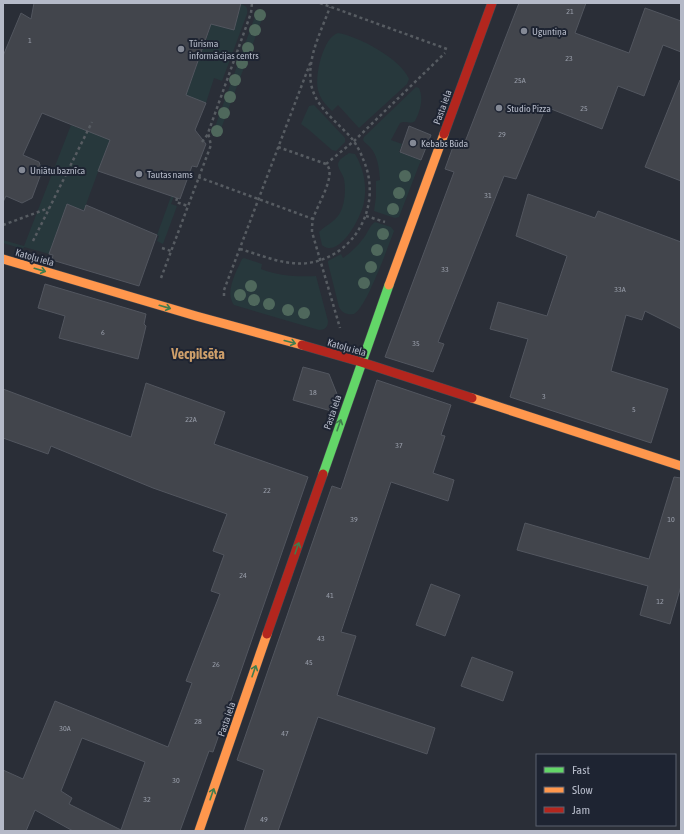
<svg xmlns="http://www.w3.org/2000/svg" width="684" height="834" viewBox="0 0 684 834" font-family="'Asap Condensed',sans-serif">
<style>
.green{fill:#27383c}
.building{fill:#42454c;stroke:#52565f;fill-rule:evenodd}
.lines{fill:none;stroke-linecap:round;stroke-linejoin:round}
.fast-casing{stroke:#464a50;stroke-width:10}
.slow-casing{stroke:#464a50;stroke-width:10}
.jam-casing{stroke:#464a50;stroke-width:10}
.path{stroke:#575c62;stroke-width:2.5;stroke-dasharray:3 3;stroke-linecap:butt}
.fast{stroke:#63d668;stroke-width:9}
.slow{stroke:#ff974d;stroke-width:9}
.jam{stroke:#b3261e;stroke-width:9}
.tree{fill:#4f685c}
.oneway{stroke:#407d4d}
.poi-dot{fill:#848995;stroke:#1e2432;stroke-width:1.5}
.labels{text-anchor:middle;stroke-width:4;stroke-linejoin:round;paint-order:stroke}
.number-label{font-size:8px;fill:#989da9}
.poi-label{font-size:10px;fill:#b5bac8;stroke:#1e2432;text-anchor:start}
.street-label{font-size:10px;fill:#b5bac8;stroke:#1e2432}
.district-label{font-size:14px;font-weight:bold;fill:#ce9f6a;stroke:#1e2432}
</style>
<rect width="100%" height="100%" fill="#2a2e37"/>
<g class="green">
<path d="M 241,4 C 247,6 248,8 247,14 L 222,81 L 214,78 L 206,103 L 186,95 L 210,29 L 207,28 L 209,23 L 234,30 Z"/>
<path d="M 257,11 L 264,14 L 218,137 L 212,135 Z"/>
<path d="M 338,33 C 358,36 401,59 409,79 L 407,84 L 359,128 L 338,105 L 332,111 C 327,106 321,100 319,93 C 313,79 323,37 338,33 Z"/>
<path d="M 416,87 L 419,88 C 424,99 420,111 415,121 C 411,125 405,120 400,123 L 391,140 L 402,144 L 399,152 L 421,160 L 399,217 L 395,218 L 374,211 L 376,197 L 376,181 L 380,180 C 379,168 378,156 370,147 C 367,144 365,143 363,140 L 364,137 Z"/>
<path d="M 314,105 L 345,138 L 345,142 L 336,151 L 332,150 L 308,129 L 301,124 L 309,106 Z"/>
<path d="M 82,118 L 110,139 L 84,210 L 76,208 L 63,215 L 49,254 L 24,247 L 23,249 L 3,243 L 3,240 L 24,246 L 71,125 L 78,128 Z"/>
<path d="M 349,153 L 355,154 C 364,169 367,186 364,202 C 362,216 339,260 322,245 L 319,232 C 326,225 335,222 340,213 C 345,203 346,190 344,179 C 343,174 338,169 338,164 C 339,159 345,156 349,153 Z"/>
<path d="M 177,180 L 174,196 L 171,204 L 177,206 L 163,244 L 157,241 L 159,236 L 157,235 Z"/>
<path d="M 375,222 L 391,227 L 394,231 C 388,246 367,307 354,314 C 347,315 342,313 339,307 L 328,263 L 328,261 L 341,254 L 343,258 C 350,253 357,247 362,240 C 367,235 369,226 375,222 Z"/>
<path d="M 244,258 L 262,264 L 261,269 C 279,276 297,277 316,276 L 328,321 C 328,327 325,330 319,330 L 234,305 C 224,293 237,270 242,259 Z"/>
</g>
<g class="building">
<path d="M 34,3 L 241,3 L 234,30 L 211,24 L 186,95 L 206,103 L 195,130 L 206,144 L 197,167 L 192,166 L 180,199 L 98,171 L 110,140 L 42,113 L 23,155 L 39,162 L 42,171 L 32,198 L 22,203 L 6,196 L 3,202 L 3,56 L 21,13 L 31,19 Z"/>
<path d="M 519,3 L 586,3 L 575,33 L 629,53 L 645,8 L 681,21 L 681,52 L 663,45 L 644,96 L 618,86 L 602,129 L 546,107 L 516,179 L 504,176 L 438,342 L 444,344 L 433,372 L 385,357 L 454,172 L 445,169 L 454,144 L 463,147 Z"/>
<path d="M 680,80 L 681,81 L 681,181 L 645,167 Z"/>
<path d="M 409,126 L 431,135 L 421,160 L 400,152 Z"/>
<path d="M 528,194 L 595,218 L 598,211 L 681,242 L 681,329 L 645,311 L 642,320 L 626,315 L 611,371 L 668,389 L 651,443 L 510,397 L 528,339 L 490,329 L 498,302 L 547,316 L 567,256 L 516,236 Z"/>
<path d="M 67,204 L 84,211 L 86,205 L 157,235 L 139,286 L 52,260 L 53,255 L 49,254 Z"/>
<path d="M 45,284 L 146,314 L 144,324 L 146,326 L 138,359 L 59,338 L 65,316 L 38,308 Z"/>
<path d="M 303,367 L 329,374 L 337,394 L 331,411 L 293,400 Z"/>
<path d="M 377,380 L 451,405 L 441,435 L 445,436 L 433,473 L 454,480 L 448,501 L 391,482 L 341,632 L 356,636 L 337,695 L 435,728 L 427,754 L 318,717 L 278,831 L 244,831 L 264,770 L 237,760 L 332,486 L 341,489 Z"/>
<path d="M 146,383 L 225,412 L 214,444 L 308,477 L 213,752 L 209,751 L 180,831 L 73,831 L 35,810 L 26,831 L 3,831 L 3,770 L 23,779 L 55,701 L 168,747 L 192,683 L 186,681 L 220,594 L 211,591 L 224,555 L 213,551 L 227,514 L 153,488 L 51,446 L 48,454 L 3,438 L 3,389 L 131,437 ZM 82,738 L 145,762 L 121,830 L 69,804 L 72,798 L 61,791 Z"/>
<path d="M 674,477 L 681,478 L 681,586 L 670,624 L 640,615 L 648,586 L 517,550 L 525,523 L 649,559 Z"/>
<path d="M 431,584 L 460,595 L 445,636 L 416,625 Z"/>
<path d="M 472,657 L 513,672 L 503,701 L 461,686 Z"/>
</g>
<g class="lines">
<defs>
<path id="fast" d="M 323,474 L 389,285"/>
<g id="slow">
<path d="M 3,259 L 196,316 L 302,345"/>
<path d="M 389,285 L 444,134"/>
<path d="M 472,398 L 681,466"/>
<path d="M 199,831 L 267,634"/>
</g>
<g id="jam">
<path d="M 444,134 L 492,3"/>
<path d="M 302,345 L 361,362 L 472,398"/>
<path d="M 267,634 L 323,474"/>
</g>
</defs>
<use href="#fast" class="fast-casing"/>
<use href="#slow" class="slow-casing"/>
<use href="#jam" class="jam-casing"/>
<g class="path">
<path d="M 320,3 L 447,49"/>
<path d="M 202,142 L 208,134"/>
<path d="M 278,147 L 326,164 C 338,174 316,207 313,219 C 312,224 312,228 312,232 L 340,328"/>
<path d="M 326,164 L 354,141 L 445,53"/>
<path d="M 198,177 L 313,219"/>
<path d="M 177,198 L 176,202 L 188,206"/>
<path d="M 366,216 L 385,222"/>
<path d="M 3,225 L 49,208"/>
<path d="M 33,241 L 92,122"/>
<path d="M 162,248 L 171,251"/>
<path d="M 240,249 C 261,255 285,266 308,263 C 357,256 383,203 363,159 C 361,153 357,146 353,140 C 340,124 318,110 312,88 C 305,61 321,32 330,7"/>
<path d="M 161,278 L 211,145 L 208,133 L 251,13 L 252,3"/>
<path d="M 224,296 L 224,290 L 311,61"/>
</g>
<use href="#fast" class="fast"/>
<use href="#slow" class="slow"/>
<use href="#jam" class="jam"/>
</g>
<g class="tree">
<circle cx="260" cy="15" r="6"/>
<circle cx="255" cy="30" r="6"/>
<circle cx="248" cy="48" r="6"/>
<circle cx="242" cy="63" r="6"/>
<circle cx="235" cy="80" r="6"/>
<circle cx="230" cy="97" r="6"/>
<circle cx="224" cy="113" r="6"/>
<circle cx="217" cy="131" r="6"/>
<circle cx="405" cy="176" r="6"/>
<circle cx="399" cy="193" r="6"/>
<circle cx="393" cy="209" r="6"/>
<circle cx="383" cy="234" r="6"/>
<circle cx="377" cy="250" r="6"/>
<circle cx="371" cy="267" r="6"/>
<circle cx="364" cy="283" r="6"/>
<circle cx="251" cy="286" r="6"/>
<circle cx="240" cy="295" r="6"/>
<circle cx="254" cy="300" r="6"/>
<circle cx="269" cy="304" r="6"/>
<circle cx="288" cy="310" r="6"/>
<circle cx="304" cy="313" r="6"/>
</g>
<defs><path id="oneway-shaft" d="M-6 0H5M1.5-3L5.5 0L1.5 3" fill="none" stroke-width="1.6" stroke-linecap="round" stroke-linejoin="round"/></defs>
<g class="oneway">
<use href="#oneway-shaft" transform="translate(40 270) rotate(16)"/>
<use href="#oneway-shaft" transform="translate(165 307) rotate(16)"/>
<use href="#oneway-shaft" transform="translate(290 342) rotate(15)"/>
<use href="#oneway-shaft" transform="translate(339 425) rotate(-71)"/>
<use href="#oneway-shaft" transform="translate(297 548) rotate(-71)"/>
<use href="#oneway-shaft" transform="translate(254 671) rotate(-71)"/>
<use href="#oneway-shaft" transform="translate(212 794) rotate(-71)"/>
</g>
<g class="poi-dot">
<circle cx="524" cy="31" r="4"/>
<circle cx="181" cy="49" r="4"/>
<circle cx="499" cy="108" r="4"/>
<circle cx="413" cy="143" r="4"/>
<circle cx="22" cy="170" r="4"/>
<circle cx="139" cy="174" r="4"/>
</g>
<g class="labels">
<g class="number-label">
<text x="570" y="14">21</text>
<text x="30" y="43">1</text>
<text x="569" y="61">23</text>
<text x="520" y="83">25A</text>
<text x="584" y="111">25</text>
<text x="502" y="137">29</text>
<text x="488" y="198">31</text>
<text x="445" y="272">33</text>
<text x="620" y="292">33A</text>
<text x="103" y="335">6</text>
<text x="416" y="346">35</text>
<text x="313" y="395">18</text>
<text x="544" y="399">3</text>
<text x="634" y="412">5</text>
<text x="191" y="422">22A</text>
<text x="399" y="448">37</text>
<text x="267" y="493">22</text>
<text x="354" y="522">39</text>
<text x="671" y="522">10</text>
<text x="243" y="578">24</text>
<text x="330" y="598">41</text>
<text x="660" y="604">12</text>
<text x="321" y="641">43</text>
<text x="309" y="665">45</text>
<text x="216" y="667">26</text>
<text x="198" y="724">28</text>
<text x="65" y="731">30A</text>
<text x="285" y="736">47</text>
<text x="176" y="783">30</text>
<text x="147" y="802">32</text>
<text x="264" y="822">49</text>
</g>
<g class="poi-label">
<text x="532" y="35">Uguntiņa</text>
<text x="189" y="47">Tūrisma<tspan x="189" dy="12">informācijas centrs</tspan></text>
<text x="507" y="112">Studio Pizza</text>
<text x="421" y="147">Kebabs Būda</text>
<text x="30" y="174">Uniātu baznīca</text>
<text x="147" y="178">Tautas nams</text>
</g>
<g class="street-label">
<text transform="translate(442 107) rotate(-70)" y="4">Pasta iela</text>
<text transform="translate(35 257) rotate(16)" y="4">Katoļu iela</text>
<text transform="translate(347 347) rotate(16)" y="4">Katoļu iela</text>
<text transform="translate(332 412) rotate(-71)" y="4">Pasta iela</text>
<text transform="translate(226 719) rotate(-71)" y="4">Pasta iela</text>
</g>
<g class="district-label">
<text x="198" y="359">Vecpilsēta</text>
</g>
</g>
<rect width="684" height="834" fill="none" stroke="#b5bac8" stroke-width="8"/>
<rect x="536" y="754" width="140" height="72" fill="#1e2432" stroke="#5a606e"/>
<rect x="544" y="767" width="20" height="6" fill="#63d668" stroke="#5a606e"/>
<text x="572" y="774" font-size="12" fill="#b5bac8">Fast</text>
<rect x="544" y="787" width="20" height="6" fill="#ff974d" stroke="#5a606e"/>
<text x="572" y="794" font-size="12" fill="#b5bac8">Slow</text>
<rect x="544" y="807" width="20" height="6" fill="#b3261e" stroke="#5a606e"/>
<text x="572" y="814" font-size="12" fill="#b5bac8">Jam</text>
</svg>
